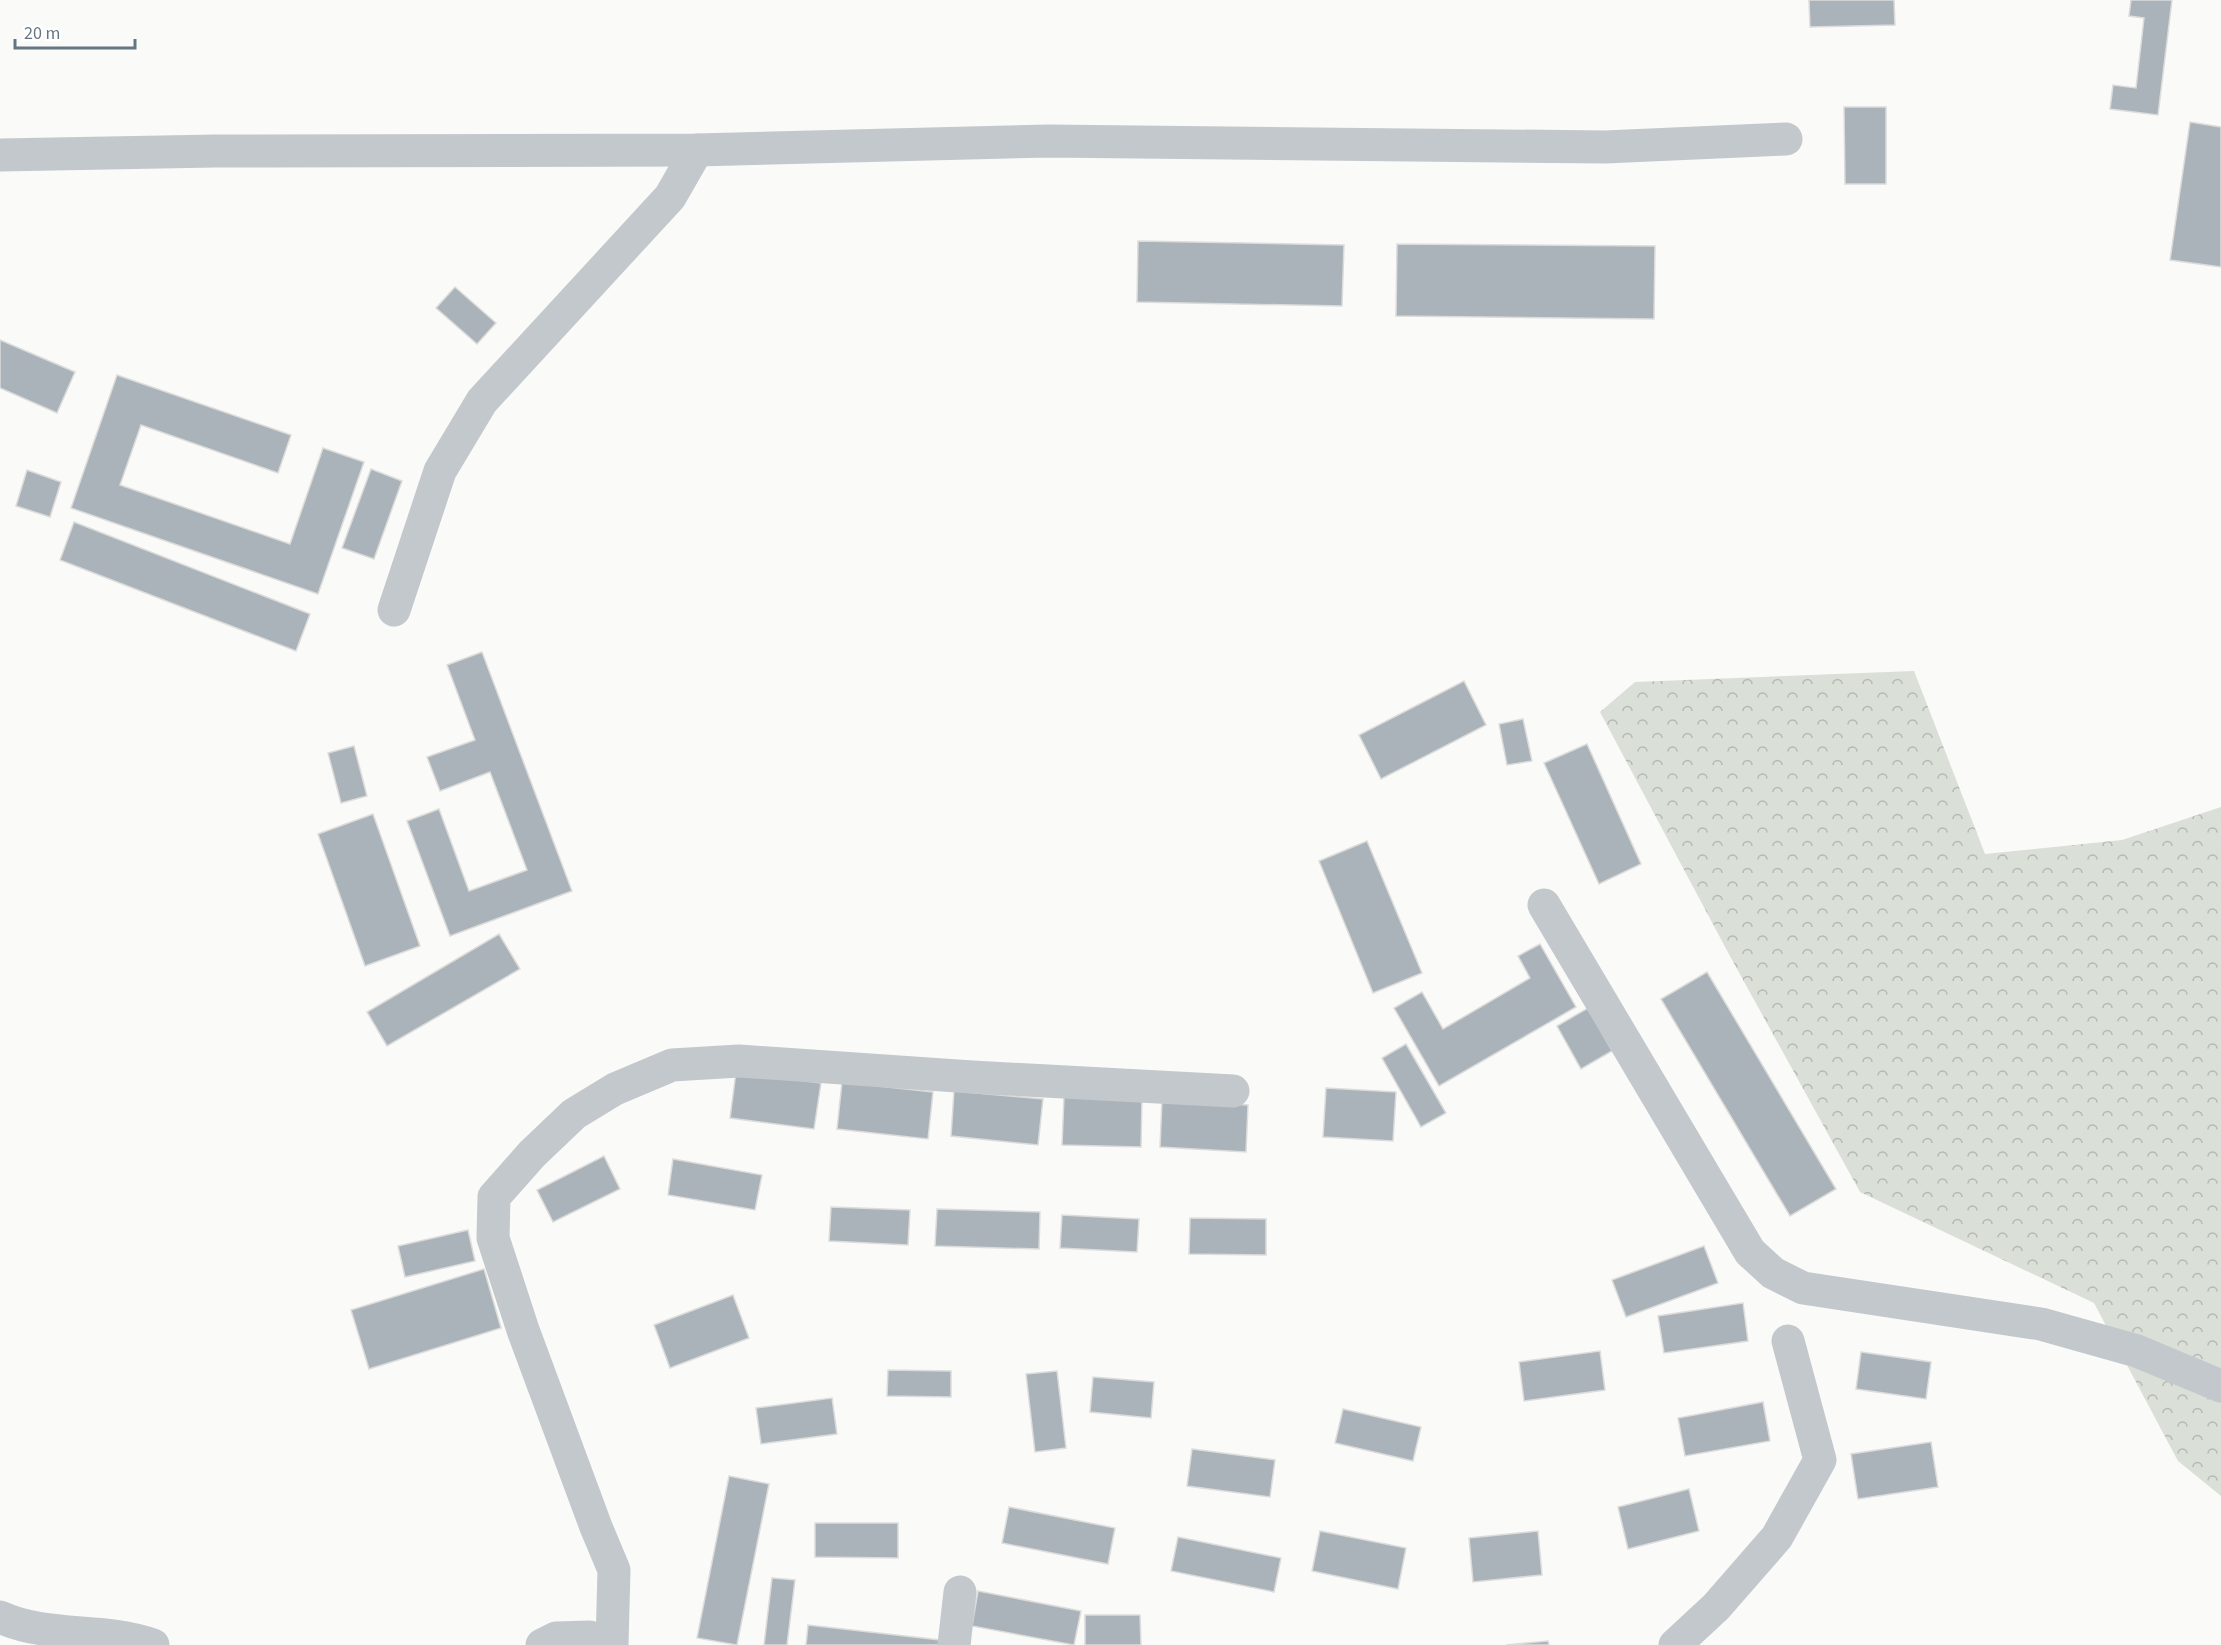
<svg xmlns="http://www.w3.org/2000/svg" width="2221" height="1645" viewBox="0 0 2221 1645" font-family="'Source Sans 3',sans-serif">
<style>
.forest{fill:url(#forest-crowns)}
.building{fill:#aab3b9;stroke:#dcdcda;stroke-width:1.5}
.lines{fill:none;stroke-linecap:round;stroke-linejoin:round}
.minor{stroke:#c3c8cc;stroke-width:33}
</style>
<defs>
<pattern id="forest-crowns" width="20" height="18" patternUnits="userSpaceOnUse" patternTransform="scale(1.5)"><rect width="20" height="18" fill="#dadfd7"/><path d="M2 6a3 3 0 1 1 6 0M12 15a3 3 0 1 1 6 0" fill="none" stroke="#b4b9b4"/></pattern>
</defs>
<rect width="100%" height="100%" fill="#fafaf8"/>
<path class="forest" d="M 1914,671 L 1985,854 L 2122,840 L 2221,807 L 2221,1496 L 2178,1461 L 2094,1303 L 1860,1192 L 1731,958 L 1600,712 L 1635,682 Z"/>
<g class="building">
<path d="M 1809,0 L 1894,0 L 1895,25 L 1810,27 Z"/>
<path d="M 2131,0 L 2172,0 L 2158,115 L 2110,109 L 2113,85 L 2136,88 L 2144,18 L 2129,16 Z"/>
<path d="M 1844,107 L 1886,107 L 1886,184 L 1845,184 Z"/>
<path d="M 2190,122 L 2221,127 L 2221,267 L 2170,260 Z"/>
<path d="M 1138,241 L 1344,245 L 1342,306 L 1137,302 Z"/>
<path d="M 1397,244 L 1655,246 L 1654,319 L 1396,316 Z"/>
<path d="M 455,287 L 496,323 L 477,344 L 436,308 Z"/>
<path d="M 0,340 L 75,372 L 57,413 L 0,388 Z"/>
<path d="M 117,375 L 291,435 L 278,473 L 141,425 L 120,485 L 290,544 L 323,448 L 364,462 L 318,594 L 71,508 Z"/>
<path d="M 371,469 L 402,481 L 374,559 L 342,548 Z"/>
<path d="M 27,470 L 61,482 L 50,517 L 16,506 Z"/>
<path d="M 74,522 L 310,614 L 296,651 L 60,560 Z"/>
<path d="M 482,652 L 572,891 L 450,936 L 407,821 L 439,809 L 469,891 L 527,870 L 490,772 L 440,791 L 427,757 L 475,740 L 447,665 Z"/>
<path d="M 1464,681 L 1486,725 L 1381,779 L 1359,735 Z"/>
<path d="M 1523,719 L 1532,761 L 1507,765 L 1499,724 Z"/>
<path d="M 1587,744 L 1641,864 L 1599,884 L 1544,763 Z"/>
<path d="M 354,746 L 367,796 L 341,803 L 328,753 Z"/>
<path d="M 373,814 L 420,946 L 365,966 L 318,834 Z"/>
<path d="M 1367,841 L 1422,973 L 1373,993 L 1319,861 Z"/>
<path d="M 499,934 L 520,969 L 387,1046 L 367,1012 Z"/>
<path d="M 1540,944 L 1576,1007 L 1439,1086 L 1394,1008 L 1422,992 L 1443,1029 L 1530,978 L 1518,956 Z"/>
<path d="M 1707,972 L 1836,1189 L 1790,1216 L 1661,999 Z"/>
<path d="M 1588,1008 L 1612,1051 L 1581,1069 L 1557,1026 Z"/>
<path d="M 1406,1044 L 1446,1113 L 1421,1127 L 1382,1058 Z"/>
<path d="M 736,1072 L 821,1083 L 814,1129 L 730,1118 Z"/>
<path d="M 842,1082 L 933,1092 L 928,1139 L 837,1129 Z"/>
<path d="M 1326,1088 L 1396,1092 L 1393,1141 L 1323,1137 Z"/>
<path d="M 954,1091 L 1043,1099 L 1038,1145 L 951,1136 Z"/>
<path d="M 1064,1097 L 1142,1099 L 1141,1147 L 1062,1145 Z"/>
<path d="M 1162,1100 L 1248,1105 L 1246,1152 L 1160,1147 Z"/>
<path d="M 604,1156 L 620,1189 L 553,1222 L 537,1190 Z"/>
<path d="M 673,1159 L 762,1175 L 755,1210 L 668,1195 Z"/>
<path d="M 831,1207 L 910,1210 L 908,1245 L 829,1241 Z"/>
<path d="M 937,1209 L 1040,1212 L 1039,1249 L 935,1246 Z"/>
<path d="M 1062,1215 L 1139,1219 L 1137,1252 L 1060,1248 Z"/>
<path d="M 1190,1218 L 1266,1219 L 1266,1255 L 1189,1254 Z"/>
<path d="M 468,1230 L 475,1261 L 405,1277 L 398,1246 Z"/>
<path d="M 1704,1246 L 1718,1283 L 1626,1317 L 1612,1280 Z"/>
<path d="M 484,1269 L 501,1328 L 369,1369 L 351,1310 Z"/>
<path d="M 733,1295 L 749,1338 L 670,1368 L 654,1325 Z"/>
<path d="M 1743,1303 L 1748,1341 L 1664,1353 L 1658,1316 Z"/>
<path d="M 1600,1351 L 1605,1390 L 1524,1401 L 1519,1362 Z"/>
<path d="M 1861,1352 L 1931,1362 L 1926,1399 L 1856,1389 Z"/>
<path d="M 888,1370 L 951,1371 L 951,1397 L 887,1396 Z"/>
<path d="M 1057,1371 L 1066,1448 L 1035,1452 L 1026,1374 Z"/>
<path d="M 1093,1377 L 1154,1382 L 1151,1418 L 1090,1412 Z"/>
<path d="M 832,1398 L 837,1434 L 761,1444 L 756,1408 Z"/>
<path d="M 1763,1402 L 1770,1441 L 1685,1456 L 1678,1418 Z"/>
<path d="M 1343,1409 L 1421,1427 L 1413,1461 L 1335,1443 Z"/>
<path d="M 1931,1442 L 1938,1487 L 1858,1499 L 1851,1454 Z"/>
<path d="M 1192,1449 L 1275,1460 L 1270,1497 L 1187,1486 Z"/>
<path d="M 729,1476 L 769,1484 L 737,1645 L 697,1638 Z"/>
<path d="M 1689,1489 L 1699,1531 L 1628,1549 L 1618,1507 Z"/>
<path d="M 1009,1507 L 1115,1528 L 1108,1564 L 1002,1543 Z"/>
<path d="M 815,1523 L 898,1523 L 898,1558 L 815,1557 Z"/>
<path d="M 1320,1531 L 1406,1548 L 1398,1589 L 1312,1571 Z"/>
<path d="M 1538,1531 L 1542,1575 L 1473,1582 L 1469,1538 Z"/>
<path d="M 1178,1537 L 1281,1558 L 1274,1592 L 1171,1571 Z"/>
<path d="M 772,1578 L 795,1580 L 787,1645 L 764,1645 Z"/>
<path d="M 978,1591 L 1081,1611 L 1074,1645 L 972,1626 Z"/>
<path d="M 1085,1615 L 1140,1615 L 1141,1645 L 1085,1645 Z"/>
<path d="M 808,1625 L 940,1640 L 940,1645 L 806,1645 Z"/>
<path d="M 1548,1641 L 1549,1645 L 1506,1645 Z"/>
</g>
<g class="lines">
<g class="minor">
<path d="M 0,155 L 215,151 L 697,150 L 1049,141 L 1605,147 L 1786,139"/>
<path d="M 394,610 L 440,471 L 482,401 L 670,197 L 697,150"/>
<path d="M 1544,905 L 1750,1252 L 1773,1273 L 1803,1288 L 2041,1324 L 2137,1351 L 2221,1386"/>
<path d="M 0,1617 C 48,1639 104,1627 153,1645"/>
<path d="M 542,1645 L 556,1638 L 590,1637 L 607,1645"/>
<path d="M 612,1645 L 614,1570 L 596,1527 L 523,1330 L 493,1238 L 494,1197 L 532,1154 L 574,1114 L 615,1089 L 672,1065 L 739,1061 L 972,1077 L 1233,1091"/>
<path d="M 954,1645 L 960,1592"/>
<path d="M 1675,1645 L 1716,1607 L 1777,1537 L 1820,1460 L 1788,1341"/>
</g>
</g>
<path d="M15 39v9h120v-9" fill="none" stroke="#657683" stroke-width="3"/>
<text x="24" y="39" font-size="18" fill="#657683" stroke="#ffffff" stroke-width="4.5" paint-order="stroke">20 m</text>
</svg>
